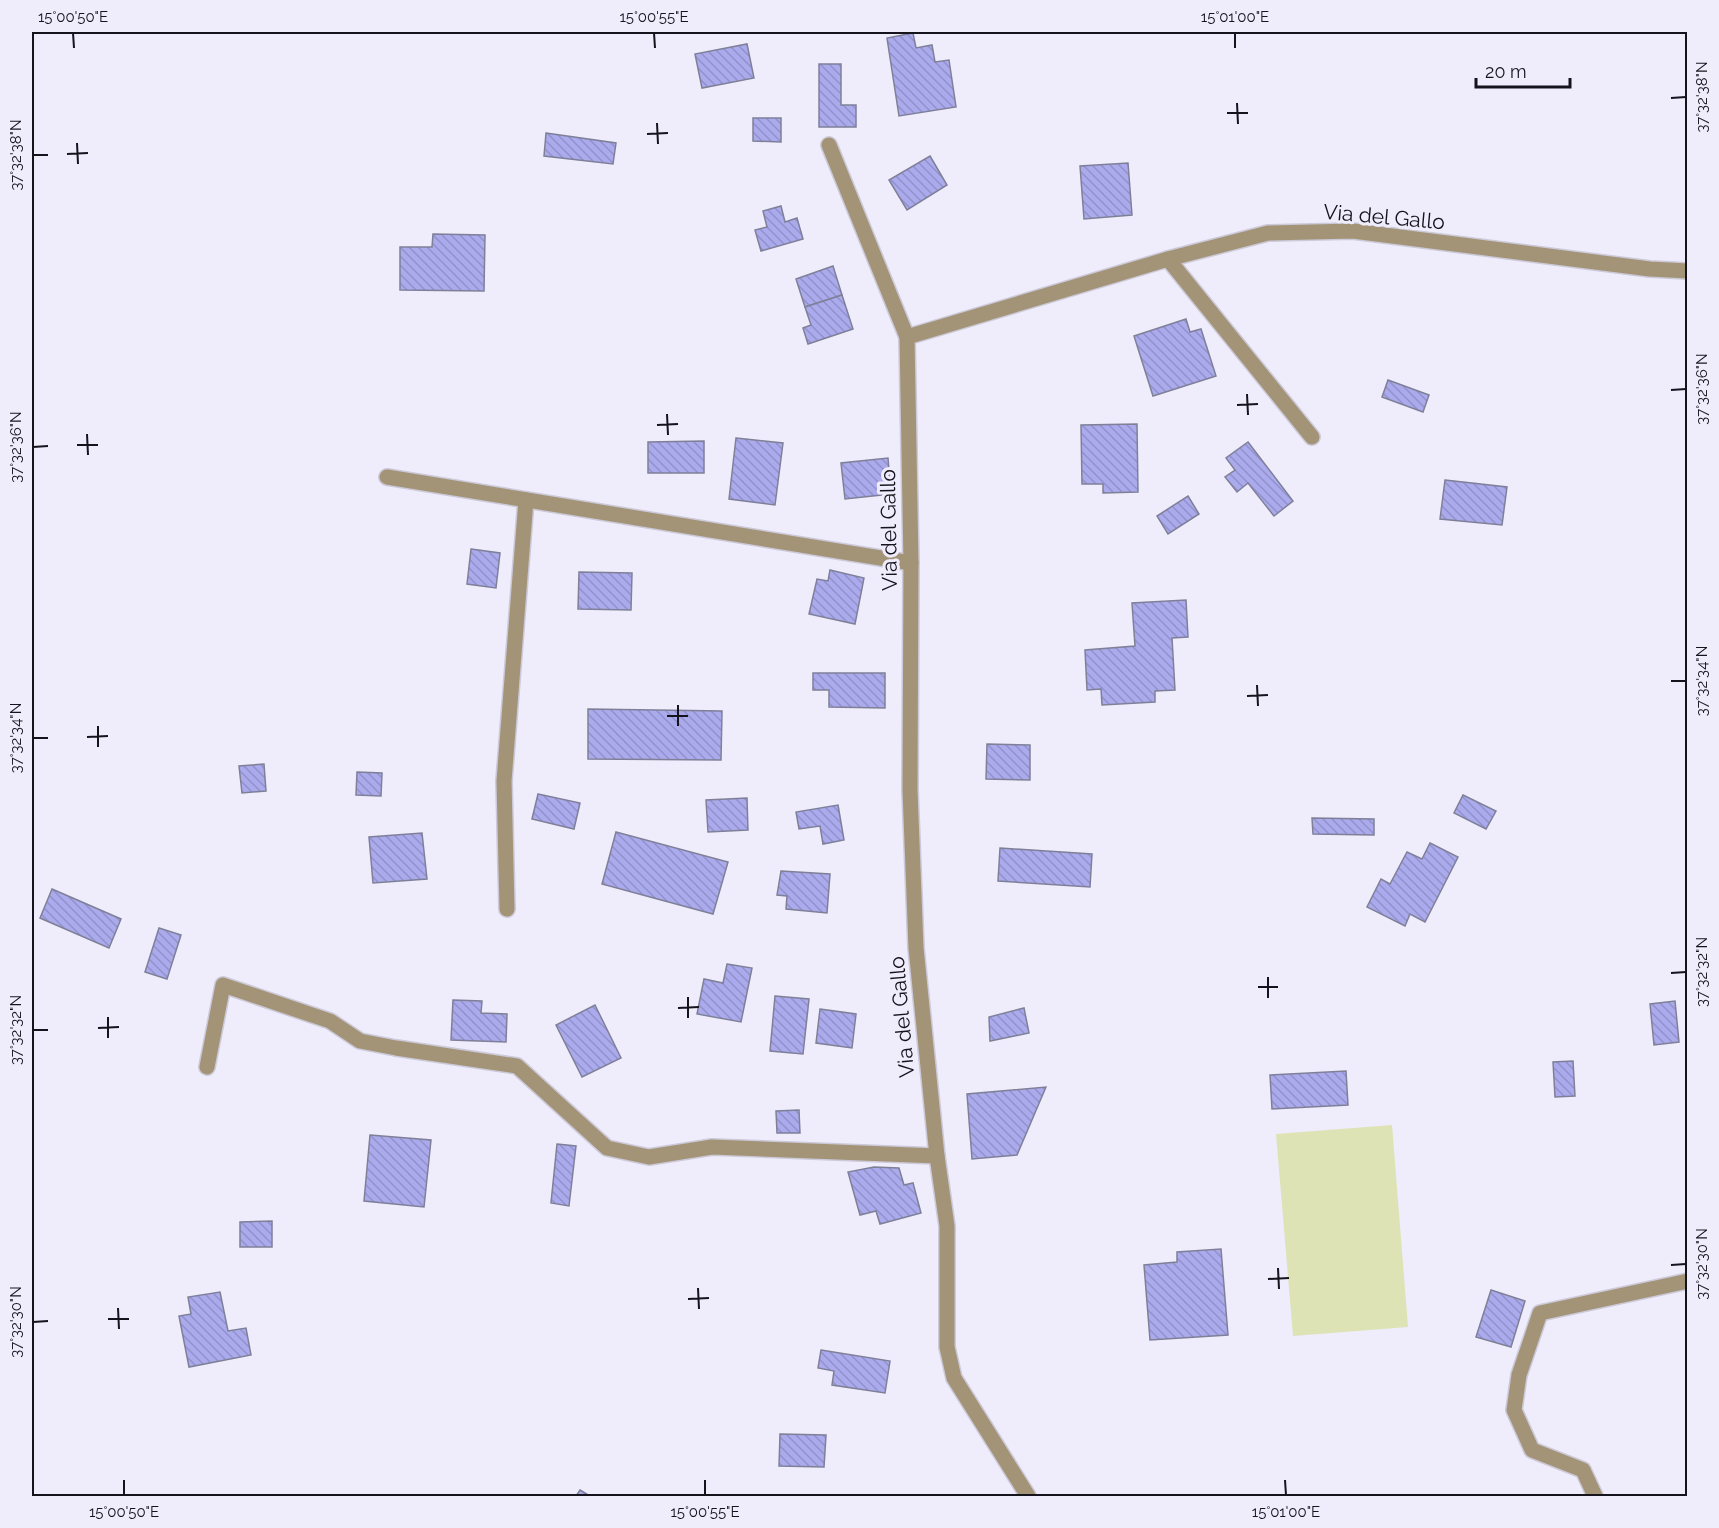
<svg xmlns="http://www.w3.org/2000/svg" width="1719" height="1528" viewBox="0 0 1719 1528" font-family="Raleway,sans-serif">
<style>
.pitch{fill:#dee3b5}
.building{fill:url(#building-back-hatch);stroke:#7f8098;stroke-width:1.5}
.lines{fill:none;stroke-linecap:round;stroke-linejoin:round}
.street-casing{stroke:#ccc9d8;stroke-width:18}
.street{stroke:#a39478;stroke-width:15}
.ticks{fill:none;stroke:#15131c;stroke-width:2}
.labels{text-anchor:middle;stroke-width:6;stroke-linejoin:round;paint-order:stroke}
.street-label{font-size:21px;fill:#15131c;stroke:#efecfc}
.neatline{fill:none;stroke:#15131c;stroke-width:2}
.ticks-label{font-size:15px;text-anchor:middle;fill:#15131c}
</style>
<defs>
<pattern id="building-back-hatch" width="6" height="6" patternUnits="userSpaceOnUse" patternTransform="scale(1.5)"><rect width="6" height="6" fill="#aaaaed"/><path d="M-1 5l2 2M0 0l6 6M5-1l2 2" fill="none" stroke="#9191cb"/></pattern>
</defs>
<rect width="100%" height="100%" fill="#efecfc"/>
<path class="pitch" d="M 1392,1125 L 1408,1327 L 1293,1336 L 1276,1134 Z"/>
<g class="building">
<path d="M 913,33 L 916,48 L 932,45 L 935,62 L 949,60 L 956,107 L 899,116 L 887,38 Z"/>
<path d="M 747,44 L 754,78 L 702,88 L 695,54 Z"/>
<path d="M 819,64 L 841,64 L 841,105 L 856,105 L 856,127 L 819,127 Z"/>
<path d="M 753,118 L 781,118 L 781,142 L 753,141 Z"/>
<path d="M 546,133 L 616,143 L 613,164 L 544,156 Z"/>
<path d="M 930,156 L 947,185 L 907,210 L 889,180 Z"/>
<path d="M 1128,163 L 1132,215 L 1084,219 L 1080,166 Z"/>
<path d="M 781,206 L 785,222 L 797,218 L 803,239 L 761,251 L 755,230 L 767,227 L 763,211 Z"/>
<path d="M 433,234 L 485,235 L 484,291 L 400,290 L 400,247 L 432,247 Z"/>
<path d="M 833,266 L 842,295 L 805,307 L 796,279 Z"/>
<path d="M 842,295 L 853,329 L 808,344 L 803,328 L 811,325 L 805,307 Z"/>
<path d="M 1186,319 L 1190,332 L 1201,329 L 1216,376 L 1153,396 L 1134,336 Z"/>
<path d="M 1388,380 L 1429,395 L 1423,412 L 1382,397 Z"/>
<path d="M 1137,424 L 1138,492 L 1103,493 L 1103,484 L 1082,484 L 1081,425 Z"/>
<path d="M 736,438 L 783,443 L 775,505 L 729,499 Z"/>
<path d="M 704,441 L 704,473 L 648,473 L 648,442 Z"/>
<path d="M 1248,442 L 1293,501 L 1274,516 L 1248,483 L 1237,492 L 1225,477 L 1235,470 L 1226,458 Z"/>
<path d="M 888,458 L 891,494 L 845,499 L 841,463 Z"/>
<path d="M 1445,480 L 1507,487 L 1502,525 L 1440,519 Z"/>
<path d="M 1188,496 L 1199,514 L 1168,534 L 1157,516 Z"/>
<path d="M 471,549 L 500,553 L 496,588 L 467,584 Z"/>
<path d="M 830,570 L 864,578 L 855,624 L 809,614 L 817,579 L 828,581 Z"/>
<path d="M 579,572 L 632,573 L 631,610 L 578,609 Z"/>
<path d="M 1186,600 L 1188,637 L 1172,638 L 1175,690 L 1155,691 L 1155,702 L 1102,705 L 1101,689 L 1087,690 L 1085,650 L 1135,646 L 1132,603 Z"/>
<path d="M 813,673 L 885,673 L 885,708 L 829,707 L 829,690 L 813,690 Z"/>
<path d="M 588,709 L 722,711 L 721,760 L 588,759 Z"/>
<path d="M 987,744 L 1030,745 L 1030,780 L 986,779 Z"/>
<path d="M 264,764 L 266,791 L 242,793 L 239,766 Z"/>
<path d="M 357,772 L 382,773 L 381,796 L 356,795 Z"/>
<path d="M 538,794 L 580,803 L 574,829 L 532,819 Z"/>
<path d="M 1463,795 L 1496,811 L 1486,829 L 1454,813 Z"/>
<path d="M 747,798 L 748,830 L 708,832 L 706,800 Z"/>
<path d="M 838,805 L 844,840 L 823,844 L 820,826 L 799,829 L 796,812 Z"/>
<path d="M 1312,818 L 1374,819 L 1374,835 L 1313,834 Z"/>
<path d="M 616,832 L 728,862 L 713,914 L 602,884 Z"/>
<path d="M 422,833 L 427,879 L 373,883 L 369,837 Z"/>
<path d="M 1430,843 L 1458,857 L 1425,922 L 1410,914 L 1405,926 L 1367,907 L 1381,879 L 1390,884 L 1407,852 L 1422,859 Z"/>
<path d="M 1000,848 L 1092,854 L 1090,887 L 998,881 Z"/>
<path d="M 781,871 L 830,874 L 827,913 L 786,909 L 787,896 L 777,895 Z"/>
<path d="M 52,889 L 121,919 L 109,948 L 40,918 Z"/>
<path d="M 159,928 L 181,935 L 167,979 L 145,972 Z"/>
<path d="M 727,964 L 752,968 L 741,1022 L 697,1014 L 704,979 L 723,983 Z"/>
<path d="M 775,996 L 809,999 L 803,1054 L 770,1051 Z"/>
<path d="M 453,1000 L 482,1001 L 481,1013 L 507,1014 L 506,1042 L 451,1040 Z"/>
<path d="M 1675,1001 L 1679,1042 L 1654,1045 L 1650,1004 Z"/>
<path d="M 595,1005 L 621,1058 L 582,1077 L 556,1025 Z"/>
<path d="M 1024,1008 L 1029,1033 L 990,1041 L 989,1017 Z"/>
<path d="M 820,1009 L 856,1014 L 852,1048 L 816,1043 Z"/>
<path d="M 1573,1061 L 1575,1096 L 1555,1097 L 1553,1062 Z"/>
<path d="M 1346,1071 L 1348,1105 L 1272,1109 L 1270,1075 Z"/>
<path d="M 1046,1087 L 1017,1155 L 972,1159 L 967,1094 Z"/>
<path d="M 799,1110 L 800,1133 L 777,1133 L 776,1111 Z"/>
<path d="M 370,1135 L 431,1140 L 424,1207 L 364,1201 Z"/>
<path d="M 557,1144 L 576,1146 L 569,1206 L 551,1203 Z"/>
<path d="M 874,1167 L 899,1168 L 904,1185 L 913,1183 L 921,1213 L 880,1224 L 876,1211 L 860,1215 L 848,1172 Z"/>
<path d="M 272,1221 L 272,1247 L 240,1247 L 240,1222 Z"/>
<path d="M 1221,1249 L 1228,1335 L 1150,1340 L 1144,1265 L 1177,1262 L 1177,1252 Z"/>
<path d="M 1491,1290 L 1525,1301 L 1511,1347 L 1476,1337 Z"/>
<path d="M 220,1292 L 228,1331 L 246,1328 L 251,1355 L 189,1367 L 179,1316 L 191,1314 L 188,1297 Z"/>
<path d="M 821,1350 L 890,1361 L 885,1393 L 832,1385 L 834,1371 L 818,1368 Z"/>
<path d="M 780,1434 L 826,1435 L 824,1467 L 779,1466 Z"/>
<path d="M 580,1490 L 590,1496 L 576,1496 Z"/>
</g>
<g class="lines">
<defs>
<g id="street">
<path d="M 829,145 L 907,337"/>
<path d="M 1168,259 L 1312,437"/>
<path d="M 387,477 L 911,563"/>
<path d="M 507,909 L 504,781 L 526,500"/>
<path d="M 207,1067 L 223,985 L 330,1021 L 360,1041 L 396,1048 L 517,1066 L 607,1148 L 649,1157 L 712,1147 L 937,1156"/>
<path d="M 1028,1496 L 954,1378 L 947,1347 L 947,1226 L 937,1156 L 916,948 L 910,790 L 911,563 L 907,337 L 1168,259 L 1268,233 L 1353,231 L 1650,269 L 1688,271"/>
<path d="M 1595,1496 L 1583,1470 L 1532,1450 L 1514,1410 L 1519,1375 L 1540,1313 L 1688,1281"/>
</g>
</defs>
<use href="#street" class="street-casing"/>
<use href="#street" class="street"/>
</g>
<path class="ticks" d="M 73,33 L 74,48M 654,33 L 655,48M 1235,33 L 1235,48M 1671,98 L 1686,97M 1237,103 L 1238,124M 1227,113 L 1248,113M 657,123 L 658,144M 647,134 L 668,133M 77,143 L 78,164M 67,154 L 88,153M 33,155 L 48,155M 1671,390 L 1686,389M 1247,394 L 1248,415M 1237,405 L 1258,404M 667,414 L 668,435M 657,425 L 678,424M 87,434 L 88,455M 77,445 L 98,445M 33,447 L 48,446M 1671,681 L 1686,681M 1257,685 L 1258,706M 1247,696 L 1268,695M 678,705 L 678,726M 667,716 L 688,716M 98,726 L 98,747M 87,737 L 108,736M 33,738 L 48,738M 1671,973 L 1686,972M 1268,977 L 1268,998M 1258,987 L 1278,987M 688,997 L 688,1018M 678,1008 L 699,1007M 108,1017 L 108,1038M 98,1028 L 119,1027M 33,1030 L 48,1030M 1671,1265 L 1686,1264M 1278,1268 L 1279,1289M 1268,1279 L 1289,1278M 698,1288 L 699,1309M 688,1299 L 709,1298M 118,1308 L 119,1329M 108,1319 L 129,1319M 33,1322 L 48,1321M 124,1480 L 124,1495M 705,1480 L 705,1495M 1285,1480 L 1286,1495"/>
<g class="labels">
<g class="street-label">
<text transform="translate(1384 217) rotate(5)" y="7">Via del Gallo</text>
<text transform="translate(889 530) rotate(-91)" y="7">Via del Gallo</text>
<text transform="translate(902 1017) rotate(-95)" y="7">Via del Gallo</text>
</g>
</g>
<rect width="1719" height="1528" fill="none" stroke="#efecfc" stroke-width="66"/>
<path d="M1476 78v9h94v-9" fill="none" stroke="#15131c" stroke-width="3"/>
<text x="1485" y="78" font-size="18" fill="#15131c" stroke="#efecfc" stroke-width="4.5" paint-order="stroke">20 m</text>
<rect x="33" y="33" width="1653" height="1462" class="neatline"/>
<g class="ticks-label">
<text x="73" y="22">15°00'50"E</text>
<text x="654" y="22">15°00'55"E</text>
<text x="1235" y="22">15°01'00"E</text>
<text transform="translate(1702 97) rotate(-90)" y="5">37°32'38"N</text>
<text transform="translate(16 155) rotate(-90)" y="5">37°32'38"N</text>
<text transform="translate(1702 389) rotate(-90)" y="5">37°32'36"N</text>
<text transform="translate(16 447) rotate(-90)" y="5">37°32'36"N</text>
<text transform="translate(1702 681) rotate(-90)" y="5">37°32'34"N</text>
<text transform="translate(16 738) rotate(-90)" y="5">37°32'34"N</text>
<text transform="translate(1702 972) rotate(-90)" y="5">37°32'32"N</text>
<text transform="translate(16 1030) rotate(-90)" y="5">37°32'32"N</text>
<text transform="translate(1702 1264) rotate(-90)" y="5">37°32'30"N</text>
<text transform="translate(16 1322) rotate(-90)" y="5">37°32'30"N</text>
<text x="124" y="1517">15°00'50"E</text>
<text x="705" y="1517">15°00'55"E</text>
<text x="1286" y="1517">15°01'00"E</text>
</g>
</svg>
